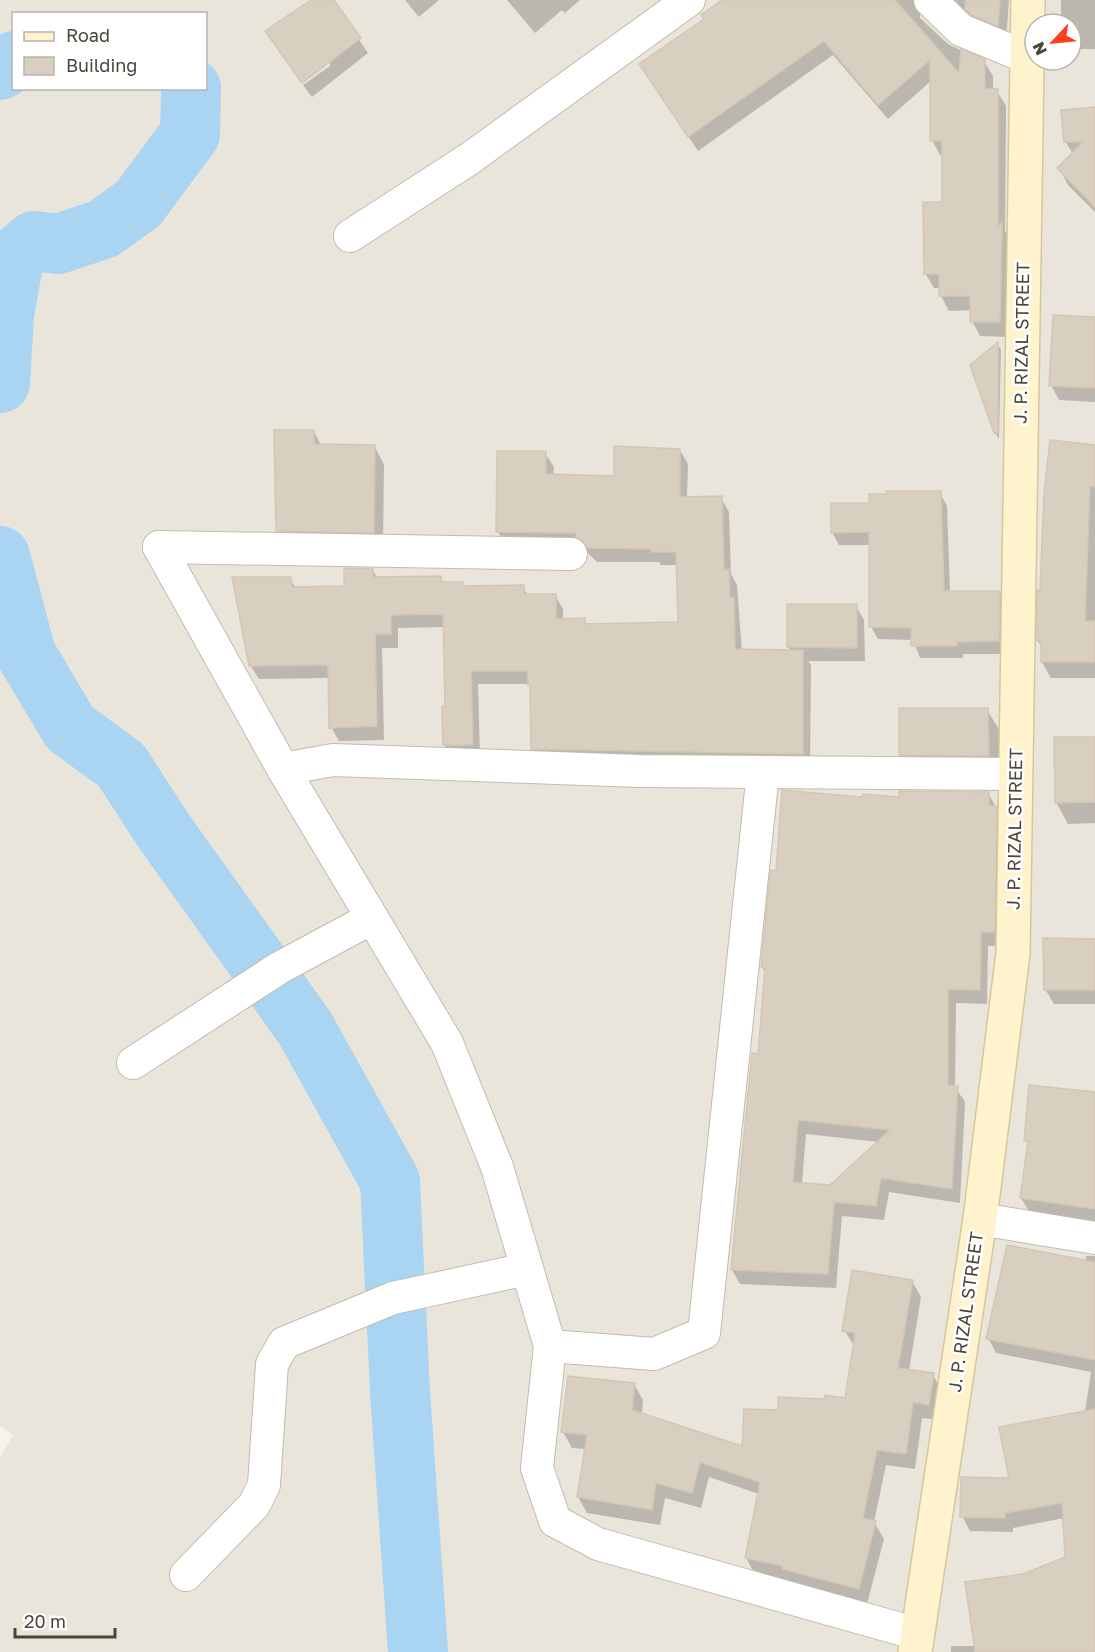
<svg xmlns="http://www.w3.org/2000/svg" width="1095" height="1652" viewBox="0 0 1095 1652" font-family="'Golos Text',sans-serif">
<style>
.residential{fill:#eae5da;fill-rule:evenodd}
.shadow{fill:#0003;fill-rule:evenodd}
.lines{fill:none;stroke-linecap:round;stroke-linejoin:round}
.river{stroke:#a9d4f2;stroke-width:60}
.building{fill:#d8cfc1;stroke:#d3c7b4;stroke-width:1.5;fill-rule:evenodd}
.street-casing{stroke:#c2bbae;stroke-width:34}
.secondary-casing{stroke:#d6c79b;stroke-width:36}
.street{stroke:#fff;stroke-width:32}
.secondary{stroke:#fff3cd;stroke-width:33}
.labels{text-anchor:middle;stroke-width:5;stroke-linejoin:round;paint-order:stroke}
.street-label{font-size:18px;fill:#4b4439;stroke:#fff}
</style>
<rect width="100%" height="100%" fill="#f6f3ec"/>
<path class="residential" d="M 0,0 L 1095,0 L 1095,1652 L 0,1652 L 0,1457 L 13,1435 L 0,1426 ZM 14,14 L 206,14 L 206,88 L 14,88 ZM 1035,24 L 1071,24 L 1071,60 L 1035,60 Z"/>
<g class="shadow">
<path d="M 313,0 L 332,0 L 368,53 L 312,97 L 303,85 L 330,66 L 330,62 L 301,82 L 267,32 Z"/>
<path d="M 405,0 L 439,0 L 419,17 Z"/>
<path d="M 507,0 L 580,0 L 565,13 L 562,10 L 535,33 Z"/>
<path d="M 724,0 L 929,0 L 920,12 L 920,18 L 948,44 L 984,61 L 993,76 L 993,91 L 997,91 L 1006,106 L 1005,231 L 1010,239 L 1008,337 L 980,336 L 972,321 L 972,310 L 949,311 L 941,296 L 941,288 L 934,288 L 925,273 L 943,204 L 944,155 L 940,155 L 932,140 L 932,80 L 888,119 L 833,55 L 698,151 L 650,80 Z"/>
<path d="M 948,0 L 1009,0 L 1006,40 L 981,29 Z"/>
<path d="M 1061,0 L 1095,0 L 1095,49 L 1071,49 L 1071,24 L 1061,24 Z"/>
<path d="M 1095,109 L 1095,212 L 1068,185 L 1059,168 L 1073,154 L 1065,141 Z"/>
<path d="M 1095,319 L 1095,402 L 1059,400 L 1051,385 Z"/>
<path d="M 998,344 L 1001,350 L 999,439 L 995,433 Z"/>
<path d="M 314,432 L 321,445 L 374,446 L 384,464 L 383,550 L 288,549 L 277,531 Z"/>
<path d="M 1095,446 L 1095,678 L 1051,678 L 1042,662 L 1042,648 L 1038,641 L 1041,592 Z"/>
<path d="M 680,450 L 688,464 L 687,498 L 721,498 L 729,512 L 731,574 L 737,585 L 742,651 L 791,651 L 788,647 L 856,606 L 864,620 L 865,661 L 808,661 L 811,665 L 810,768 L 541,763 L 533,749 L 532,689 L 529,684 L 478,684 L 480,758 L 452,758 L 444,744 L 447,708 L 445,627 L 398,628 L 398,648 L 382,648 L 384,740 L 339,741 L 331,727 L 330,678 L 259,679 L 250,665 L 290,579 L 296,588 L 346,587 L 373,570 L 377,578 L 440,577 L 444,583 L 462,583 L 464,588 L 523,587 L 528,596 L 555,595 L 563,609 L 563,620 L 584,620 L 587,625 L 680,623 L 678,565 L 661,565 L 659,562 L 597,562 L 586,551 L 506,546 L 498,532 L 498,452 L 545,453 L 554,467 L 553,476 L 616,477 Z"/>
<path d="M 940,493 L 947,506 L 950,592 L 999,592 L 1006,605 L 1006,654 L 963,654 L 963,658 L 920,658 L 913,640 L 878,639 L 871,627 L 871,545 L 839,545 L 832,532 L 870,504 Z"/>
<path d="M 987,710 L 1000,731 L 1000,777 L 913,776 L 900,755 Z"/>
<path d="M 1095,739 L 1095,823 L 1068,824 L 1056,802 Z"/>
<path d="M 988,793 L 1004,822 L 1002,946 L 988,946 L 987,1004 L 956,1003 L 955,1087 L 965,1102 L 960,1203 L 889,1192 L 884,1220 L 842,1216 L 836,1288 L 740,1284 L 732,1270 L 760,1056 L 766,974 L 762,967 L 777,873 L 864,799 ZM 806,1134 L 879,1142 L 831,1186 L 802,1184 Z"/>
<path d="M 1095,940 L 1095,1004 L 1054,1004 L 1045,989 Z"/>
<path d="M 1095,1099 L 1095,1224 L 1030,1213 L 1021,1198 L 1029,1146 L 1026,1141 Z"/>
<path d="M 1086,1256 L 1095,1256 L 1095,1652 L 951,1652 L 951,1646 L 976,1646 L 1066,1558 L 1064,1518 L 1013,1528 L 1013,1532 L 970,1531 L 962,1516 L 1011,1479 L 1085,1412 L 1091,1372 L 996,1353 L 988,1338 L 993,1306 L 1085,1262 Z"/>
<path d="M 912,1281 L 921,1297 L 909,1371 L 933,1375 L 942,1391 L 938,1420 L 922,1418 L 915,1469 L 886,1465 L 874,1522 L 884,1539 L 867,1604 L 793,1585 L 790,1581 L 755,1574 L 746,1558 L 759,1494 L 709,1477 L 701,1508 L 665,1498 L 660,1525 L 587,1513 L 578,1497 L 586,1449 L 572,1448 L 563,1432 L 634,1384 L 643,1400 L 642,1415 L 744,1448 L 779,1412 L 846,1400 L 855,1347 L 844,1330 Z"/>
</g>
<g class="lines">
<g class="river">
<path d="M 0,70 L 14,61"/>
<path d="M 0,383 L 4,315 L 14,258 L 34,241 L 58,244 L 103,229 L 138,204 L 190,134 L 191,88"/>
<path d="M 0,556 L 26,654 L 70,728 L 121,765 L 163,830 L 305,1028 L 390,1181 L 400,1392 L 418,1652"/>
</g>
</g>
<g class="building">
<path d="M 311,0 L 334,0 L 361,38 L 302,83 L 265,31 Z"/>
<path d="M 722,0 L 895,0 L 959,73 L 961,49 L 985,59 L 985,89 L 998,89 L 998,227 L 1002,222 L 1000,322 L 970,322 L 970,296 L 939,296 L 939,274 L 924,274 L 923,202 L 942,202 L 942,141 L 930,141 L 930,60 L 878,105 L 824,41 L 688,137 L 639,64 L 704,19 L 701,15 Z"/>
<path d="M 966,0 L 1000,0 L 998,26 L 971,15 L 965,9 Z"/>
<path d="M 1095,107 L 1095,207 L 1057,168 L 1083,142 L 1064,142 L 1061,110 Z"/>
<path d="M 1053,315 L 1095,317 L 1095,388 L 1049,386 Z"/>
<path d="M 998,342 L 998,433 L 994,433 L 970,365 Z"/>
<path d="M 274,430 L 314,430 L 314,444 L 375,445 L 374,533 L 276,531 Z"/>
<path d="M 1050,440 L 1095,445 L 1095,487 L 1090,486 L 1085,621 L 1095,621 L 1095,662 L 1041,662 L 1041,641 L 1037,641 L 1037,590 L 1040,590 L 1044,494 Z"/>
<path d="M 614,446 L 680,449 L 680,497 L 722,496 L 724,570 L 729,569 L 730,598 L 734,598 L 735,649 L 803,650 L 803,754 L 531,749 L 530,685 L 528,685 L 527,671 L 471,671 L 473,745 L 443,745 L 442,706 L 445,706 L 443,614 L 391,615 L 391,634 L 375,634 L 377,726 L 329,728 L 328,665 L 249,666 L 232,577 L 291,577 L 292,587 L 344,586 L 344,568 L 373,569 L 373,577 L 441,576 L 441,582 L 463,582 L 463,586 L 524,585 L 524,594 L 556,594 L 556,619 L 585,618 L 585,624 L 678,622 L 676,552 L 651,552 L 651,549 L 588,548 L 576,537 L 576,533 L 496,532 L 497,451 L 546,451 L 546,474 L 614,476 Z"/>
<path d="M 886,491 L 941,491 L 944,591 L 1000,591 L 999,641 L 957,642 L 957,646 L 911,646 L 911,628 L 869,627 L 869,532 L 831,533 L 831,503 L 869,503 L 869,494 L 886,494 Z"/>
<path d="M 787,604 L 857,604 L 857,648 L 787,647 Z"/>
<path d="M 899,708 L 988,708 L 989,756 L 899,755 Z"/>
<path d="M 1054,737 L 1095,737 L 1095,802 L 1055,803 Z"/>
<path d="M 782,790 L 862,797 L 863,794 L 899,797 L 899,791 L 989,792 L 989,806 L 997,806 L 995,932 L 981,932 L 980,990 L 948,989 L 948,1085 L 958,1086 L 952,1189 L 881,1178 L 876,1206 L 834,1202 L 828,1274 L 731,1270 L 752,1053 L 758,1054 L 765,968 L 761,967 L 770,875 L 771,870 L 776,871 ZM 798,1120 L 890,1130 L 830,1185 L 793,1182 Z"/>
<path d="M 1043,938 L 1095,939 L 1095,990 L 1044,990 Z"/>
<path d="M 1029,1085 L 1095,1092 L 1095,1209 L 1020,1198 L 1028,1141 L 1024,1141 Z"/>
<path d="M 1007,1245 L 1095,1262 L 1095,1360 L 986,1339 Z"/>
<path d="M 852,1270 L 913,1280 L 898,1368 L 934,1373 L 929,1405 L 913,1402 L 906,1454 L 877,1450 L 863,1518 L 876,1521 L 859,1589 L 782,1569 L 783,1566 L 745,1558 L 760,1482 L 700,1462 L 692,1493 L 656,1483 L 652,1510 L 577,1497 L 587,1435 L 561,1432 L 568,1376 L 635,1383 L 632,1410 L 742,1446 L 744,1409 L 778,1410 L 778,1397 L 824,1399 L 825,1395 L 845,1398 L 855,1333 L 842,1331 Z"/>
<path d="M 1095,1409 L 1095,1652 L 975,1652 L 965,1582 L 1023,1574 L 1065,1557 L 1062,1503 L 1005,1513 L 1005,1518 L 960,1517 L 961,1477 L 1009,1478 L 999,1427 Z"/>
</g>
<g class="lines">
<defs>
<g id="street">
<path d="M 930,0 L 961,30 L 1026,57"/>
<path d="M 350,236 L 469,159 L 689,0"/>
<path d="M 159,547 L 283,769 L 447,1043 L 497,1167 L 550,1346 L 537,1468 L 555,1521 L 598,1544 L 918,1634"/>
<path d="M 159,547 L 571,554"/>
<path d="M 283,769 L 333,760 L 639,771 L 1016,774"/>
<path d="M 133,1063 L 279,968 L 372,918"/>
<path d="M 980,1219 L 1095,1238"/>
<path d="M 550,1346 L 654,1354 L 704,1333 L 763,772"/>
<path d="M 186,1575 L 254,1505 L 264,1485 L 272,1364 L 284,1343 L 393,1298 L 527,1269"/>
</g>
<path id="secondary" d="M 915,1652 L 980,1219 L 1013,953 L 1028,0"/>
</defs>
<use href="#street" class="street-casing"/>
<use href="#secondary" class="secondary-casing"/>
<use href="#street" class="street"/>
<use href="#secondary" class="secondary"/>
</g>
<g class="labels">
<g class="street-label">
<text transform="translate(1022 343) rotate(-89)" y="6">J. P. RIZAL STREET</text>
<text transform="translate(1015 829) rotate(-89)" y="6">J. P. RIZAL STREET</text>
<text transform="translate(966 1312) rotate(-82)" y="6">J. P. RIZAL STREET</text>
</g>
</g>
<rect x="12" y="12" width="195" height="78" fill="#ffffff" stroke="#b7b4b0" stroke-width="1.5"/>
<rect x="24" y="32" width="30" height="9" fill="#fff3cd" stroke="#b7b4b0" stroke-width="1.5"/>
<text x="66" y="42" font-size="18" fill="#4b4439">Road</text>
<rect x="24" y="57" width="30" height="18" fill="#d8cfc1" stroke="#b7b4b0" stroke-width="1.5"/>
<text x="66" y="72" font-size="18" fill="#4b4439">Building</text>
<g transform="translate(1053 42) rotate(244)"><circle r="28" fill="#ffffff" stroke="#b7b4b0" stroke-width="1.5"/>
<path d="M0-4.5L10 22L0 15L-10 22Z" fill="#fc3f1d"/>
<text y="-9" font-size="16" font-weight="bold" text-anchor="middle" fill="#4b4439">N</text>
</g>
<path d="M15 1628v9h100v-9" fill="none" stroke="#4b4439" stroke-width="3"/>
<text x="24" y="1628" font-size="18" fill="#4b4439" stroke="#ffffff" stroke-width="4.5" paint-order="stroke">20 m</text>
</svg>
